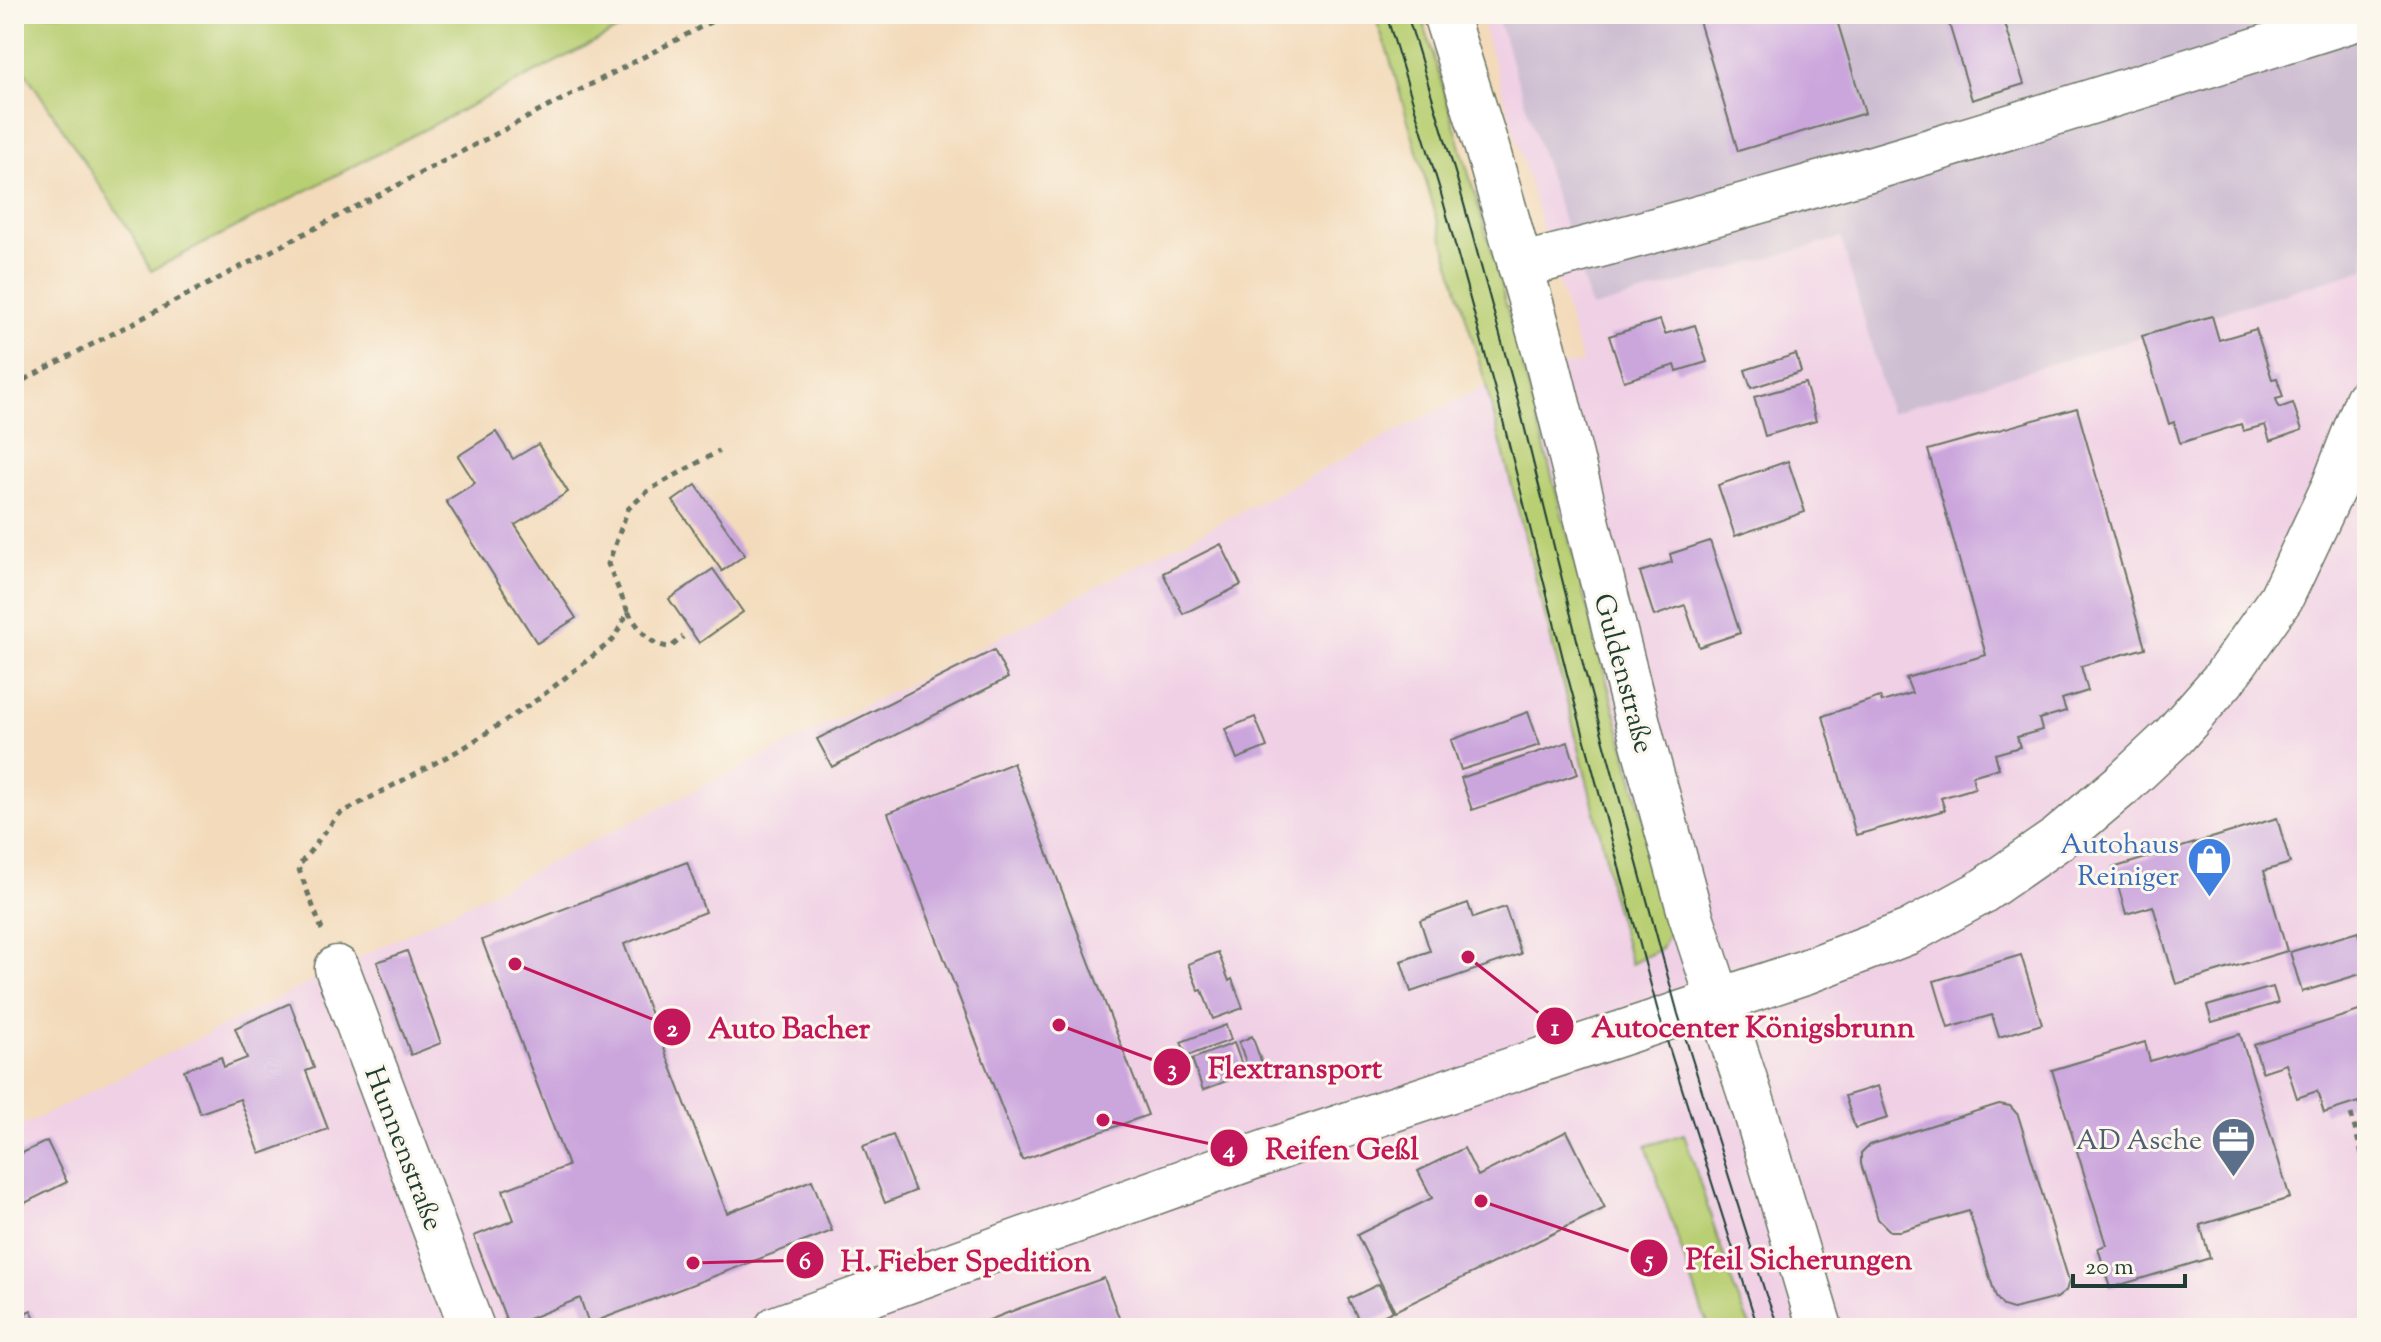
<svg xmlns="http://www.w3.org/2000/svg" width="2381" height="1342" viewBox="0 0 2381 1342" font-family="'Sorts Mill Goudy',serif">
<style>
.built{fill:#f0d0e5}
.industrial{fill:#cebed2}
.green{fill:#b9cf73;stroke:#6c8654;stroke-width:2}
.building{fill:#cba6dd}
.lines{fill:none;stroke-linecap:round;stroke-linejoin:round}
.minor-casing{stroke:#697463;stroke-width:47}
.path{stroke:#697463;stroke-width:5;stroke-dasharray:6 6;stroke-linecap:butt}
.minor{stroke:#fff;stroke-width:44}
.tram{stroke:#1f3d34;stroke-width:2}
.labels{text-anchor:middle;stroke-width:6;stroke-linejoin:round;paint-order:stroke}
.street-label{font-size:28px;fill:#1f3d34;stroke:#fbf7ec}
.shop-label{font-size:28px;fill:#366cbe;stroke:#fbf7ec;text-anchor:end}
.service-label{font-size:28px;fill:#4e5e75;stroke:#fbf7ec;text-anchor:end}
.leader{fill:none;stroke:#c2185b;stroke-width:3}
.callout-dot{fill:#c2185b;stroke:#fbf7ec;stroke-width:3}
.mark-label{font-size:24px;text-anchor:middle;font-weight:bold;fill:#fff}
.callout-label{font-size:30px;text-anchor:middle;font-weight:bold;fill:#c2185b;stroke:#fbf7ec;stroke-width:6;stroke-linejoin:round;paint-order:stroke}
</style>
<rect width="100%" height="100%" fill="#fbf7ec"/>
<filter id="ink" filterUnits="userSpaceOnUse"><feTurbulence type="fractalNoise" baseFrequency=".0125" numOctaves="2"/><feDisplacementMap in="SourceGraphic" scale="16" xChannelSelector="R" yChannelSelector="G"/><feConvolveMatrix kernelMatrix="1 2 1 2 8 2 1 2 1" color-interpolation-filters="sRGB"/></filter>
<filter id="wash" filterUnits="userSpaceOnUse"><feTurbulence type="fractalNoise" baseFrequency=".006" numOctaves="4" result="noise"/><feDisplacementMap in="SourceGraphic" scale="32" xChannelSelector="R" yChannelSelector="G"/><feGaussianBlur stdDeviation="1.8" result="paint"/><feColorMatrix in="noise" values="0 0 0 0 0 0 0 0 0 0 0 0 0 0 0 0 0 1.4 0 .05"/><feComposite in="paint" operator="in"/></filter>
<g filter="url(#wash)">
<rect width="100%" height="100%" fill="#f3daba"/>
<path class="built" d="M 1480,14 L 2367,14 L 2367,1328 L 14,1328 L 14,1130 L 920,678 L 1486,385 L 1522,371 L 1582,363 Z"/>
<path class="industrial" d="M 1496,14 L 2358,14 L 2365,269 L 1890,413 L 1841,238 L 1592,308 Z"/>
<g class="green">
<path d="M 14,14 L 648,14 L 151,271 L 132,234 L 14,55 Z"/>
<path d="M 1374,14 L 1421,14 L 1492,252 L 1672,925 L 1661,949 L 1631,964 L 1610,889 L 1605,853 L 1581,756 L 1486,385 L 1389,56 Z"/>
<path d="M 1684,1134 L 1735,1291 L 1751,1328 L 1710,1328 L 1704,1316 L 1646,1146 Z"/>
</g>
<g id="blocks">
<g class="building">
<path d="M 1697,14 L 1835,14 L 1865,113 L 1738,151 Z"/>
<path d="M 1946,14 L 2002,14 L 2024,84 L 1972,100 Z"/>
<path d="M 2212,316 L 2219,340 L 2256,329 L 2272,379 L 2277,378 L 2283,397 L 2276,399 L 2279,408 L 2293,403 L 2302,430 L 2270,441 L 2265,425 L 2243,431 L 2241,424 L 2180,443 L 2174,422 L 2169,424 L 2142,336 Z"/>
<path d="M 1660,320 L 1665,334 L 1695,325 L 1707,362 L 1677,371 L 1675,365 L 1624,381 L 1609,336 Z"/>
<path d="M 1796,354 L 1801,372 L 1751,388 L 1745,370 Z"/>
<path d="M 1805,383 L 1816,421 L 1765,436 L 1754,397 Z"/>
<path d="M 2077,408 L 2145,648 L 2081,666 L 2088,691 L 2062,699 L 2066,711 L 2039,719 L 2042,730 L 2017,737 L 2020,747 L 1995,754 L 1999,768 L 1972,776 L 1975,788 L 1941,798 L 1945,810 L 1856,835 L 1823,716 L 1880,697 L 1882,702 L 1912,693 L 1906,678 L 1986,655 L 1928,450 Z"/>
<path d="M 496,432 L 513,459 L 538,444 L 568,492 L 515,525 L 576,618 L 537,643 L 446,501 L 475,483 L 458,456 Z"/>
<path d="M 1788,461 L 1805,512 L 1735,536 L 1718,485 Z"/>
<path d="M 696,485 L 745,555 L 722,571 L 673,501 Z"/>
<path d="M 1710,541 L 1740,633 L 1699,647 L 1685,605 L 1654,616 L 1640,572 L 1672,562 L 1670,554 Z"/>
<path d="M 1221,544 L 1241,585 L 1183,614 L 1163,573 Z"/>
<path d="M 713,569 L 743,612 L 699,643 L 669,599 Z"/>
<path d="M 994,650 L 1008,678 L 832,767 L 817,739 Z"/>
<path d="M 1528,712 L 1540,745 L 1461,770 L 1451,740 Z"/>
<path d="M 1255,717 L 1267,747 L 1237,759 L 1225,729 Z"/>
<path d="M 1568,742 L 1578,774 L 1472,810 L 1461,778 Z"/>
<path d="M 1013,763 L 1148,1115 L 1022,1160 L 888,813 Z"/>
<path d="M 2277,818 L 2290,863 L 2264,871 L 2287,951 L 2176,984 L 2153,906 L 2126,914 L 2113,868 Z"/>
<path d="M 687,862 L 705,912 L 624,944 L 727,1213 L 812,1180 L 832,1231 L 589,1324 L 580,1298 L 509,1327 L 474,1236 L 514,1220 L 503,1190 L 568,1166 L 482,940 Z"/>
<path d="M 1468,903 L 1473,918 L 1505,907 L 1521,954 L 1411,992 L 1401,961 L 1430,951 L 1420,920 Z"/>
<path d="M 2358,932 L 2362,947 L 2367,945 L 2367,972 L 2302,992 L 2290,952 Z"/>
<path d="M 407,951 L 441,1043 L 411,1055 L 377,962 Z"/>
<path d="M 1218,952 L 1229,981 L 1232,979 L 1243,1008 L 1213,1019 L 1202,990 L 1199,991 L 1188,964 Z"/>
<path d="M 2021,955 L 2042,1024 L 1999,1037 L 1992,1015 L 1948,1028 L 1934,981 Z"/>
<path d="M 2273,987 L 2278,1003 L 2212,1022 L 2207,1006 Z"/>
<path d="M 290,1003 L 314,1068 L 306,1071 L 328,1129 L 260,1154 L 240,1099 L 200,1113 L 184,1070 L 221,1057 L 224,1067 L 247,1058 L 235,1028 Z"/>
<path d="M 2365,1009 L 2367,1016 L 2367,1108 L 2361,1110 L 2358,1102 L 2324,1113 L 2317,1091 L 2297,1098 L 2286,1064 L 2262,1072 L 2254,1045 Z"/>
<path d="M 1226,1025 L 1231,1040 L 1187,1056 L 1181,1042 Z"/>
<path d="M 2240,1034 L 2290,1198 L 2200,1225 L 2210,1258 L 2110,1288 L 2098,1248 L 2106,1245 L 2052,1070 L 2145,1042 L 2150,1061 Z"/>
<path d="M 1252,1036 L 1263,1066 L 1249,1072 L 1239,1042 Z"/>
<path d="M 1234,1043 L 1245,1074 L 1203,1090 L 1192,1059 Z"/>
<path d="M 1878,1086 L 1888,1118 L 1855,1128 L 1845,1096 Z"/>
<path d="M 1999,1104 L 2010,1106 L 2018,1115 L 2069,1281 L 2066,1291 L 2057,1298 L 2013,1309 L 2003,1306 L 1996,1297 L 1969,1211 L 1900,1231 L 1890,1231 L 1878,1219 L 1861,1164 L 1861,1153 L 1869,1145 Z"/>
<path d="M 1567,1131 L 1605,1208 L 1395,1311 L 1357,1235 L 1432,1198 L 1418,1171 L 1464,1148 L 1478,1176 Z"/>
<path d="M 893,1135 L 915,1191 L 885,1203 L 863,1146 Z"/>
<path d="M 47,1141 L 67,1182 L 17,1207 L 14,1200 L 14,1157 Z"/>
<path d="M 1104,1278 L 1123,1328 L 969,1328 L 1020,1308 Z"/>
<path d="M 1379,1284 L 1393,1311 L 1362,1326 L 1348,1299 Z"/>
<path d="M 31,1310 L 39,1328 L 14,1328 L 14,1318 Z"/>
</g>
</g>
</g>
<g filter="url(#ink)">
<use href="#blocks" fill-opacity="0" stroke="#697463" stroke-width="2"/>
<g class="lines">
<defs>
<g id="minor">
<path d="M 1445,14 L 1487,148 L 1544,349 L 1643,743 L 1690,913 L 1756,1113 L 1820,1328"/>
<path d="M 1520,266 C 1805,193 2086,104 2367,15"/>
<path d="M 337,968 L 472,1328"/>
<path d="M 777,1328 L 1292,1143 L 1805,972 L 1909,932 L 1980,893 L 2059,838 L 2124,783 L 2174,736 L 2223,680 L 2281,598 L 2334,486 L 2367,400"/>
</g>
</defs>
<use href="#minor" class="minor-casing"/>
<g class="path">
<path d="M 14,385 L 726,14"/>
<path d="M 628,612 C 639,628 650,647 671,647 L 683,637"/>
<path d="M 322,930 L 298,867 L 338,815 L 465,747 L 538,699 L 613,640 L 628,612 L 608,564 L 628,509 L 649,490 L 719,451"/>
<path d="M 2351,1114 L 2367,1173"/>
</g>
<use href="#minor" class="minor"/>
<g class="tram">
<path d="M 1386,14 L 1440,190 L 1498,401 L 1567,674 L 1660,1019 L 1758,1328"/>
<path d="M 1407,14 L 1457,179 L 1517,397 L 1584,668 L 1678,1014 L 1766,1295 L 1779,1328"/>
</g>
</g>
</g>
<defs>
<symbol id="shop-pin" viewBox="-11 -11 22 30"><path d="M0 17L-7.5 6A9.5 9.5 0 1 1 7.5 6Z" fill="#3f7fe0" stroke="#fbf7ec"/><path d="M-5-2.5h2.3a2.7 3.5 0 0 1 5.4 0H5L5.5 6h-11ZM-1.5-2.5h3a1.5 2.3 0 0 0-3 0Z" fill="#fff"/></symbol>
<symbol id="office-pin" viewBox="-11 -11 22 30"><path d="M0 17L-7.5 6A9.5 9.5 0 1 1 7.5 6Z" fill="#5c6f8a" stroke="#fbf7ec"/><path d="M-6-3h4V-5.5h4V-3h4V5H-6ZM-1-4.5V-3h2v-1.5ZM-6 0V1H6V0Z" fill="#fff"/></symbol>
</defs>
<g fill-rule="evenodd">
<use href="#shop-pin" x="2184" y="834" width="51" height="69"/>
<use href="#office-pin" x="2208" y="1114" width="51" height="69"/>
</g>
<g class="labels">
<g class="street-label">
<text transform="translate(1625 673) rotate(75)" y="10">Guldenstraße</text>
<text transform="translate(405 1148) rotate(69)" y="10">Hunnenstraße</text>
</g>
<g class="shop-label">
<text x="2179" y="853">Autohaus<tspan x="2179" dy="32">Reiniger</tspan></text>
</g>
<g class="service-label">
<text x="2202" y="1149">AD Asche</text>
</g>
</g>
<path class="leader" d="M1468 957L1555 1026M515 964L672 1027M1059 1025L1172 1067M1103 1120L1229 1148M1481 1201L1649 1258M693 1263L805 1260"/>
<g class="callout-dot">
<circle cx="1468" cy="957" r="8"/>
<circle cx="515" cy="964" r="8"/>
<circle cx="1059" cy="1025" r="8"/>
<circle cx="1103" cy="1120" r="8"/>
<circle cx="1481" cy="1201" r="8"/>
<circle cx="693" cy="1263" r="8"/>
<circle cx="1555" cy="1026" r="20"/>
<circle cx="672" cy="1027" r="20"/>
<circle cx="1172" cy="1067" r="20"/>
<circle cx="1229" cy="1148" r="20"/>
<circle cx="1649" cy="1258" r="20"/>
<circle cx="805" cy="1260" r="20"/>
</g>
<g class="mark-label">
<text x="1555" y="1035">1</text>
<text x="672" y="1036">2</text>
<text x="1172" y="1076">3</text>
<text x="1229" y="1157">4</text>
<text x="1649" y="1267">5</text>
<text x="805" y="1269">6</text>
</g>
<g class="callout-label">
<text x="1753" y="1037">Autocenter Königsbrunn</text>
<text x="789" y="1038">Auto Bacher</text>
<text x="1295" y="1078">Flextransport</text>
<text x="1342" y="1159">Reifen Geßl</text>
<text x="1799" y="1269">Pfeil Sicherungen</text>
<text x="966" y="1271">H. Fieber Spedition</text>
</g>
<rect width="2381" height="1342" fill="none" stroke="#fbf7ec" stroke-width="48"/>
<path d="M2073 1274v12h112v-12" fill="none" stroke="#1f3d34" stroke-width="4"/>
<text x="2085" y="1274" font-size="24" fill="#1f3d34" stroke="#fbf7ec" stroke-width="6" paint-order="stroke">20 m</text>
</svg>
